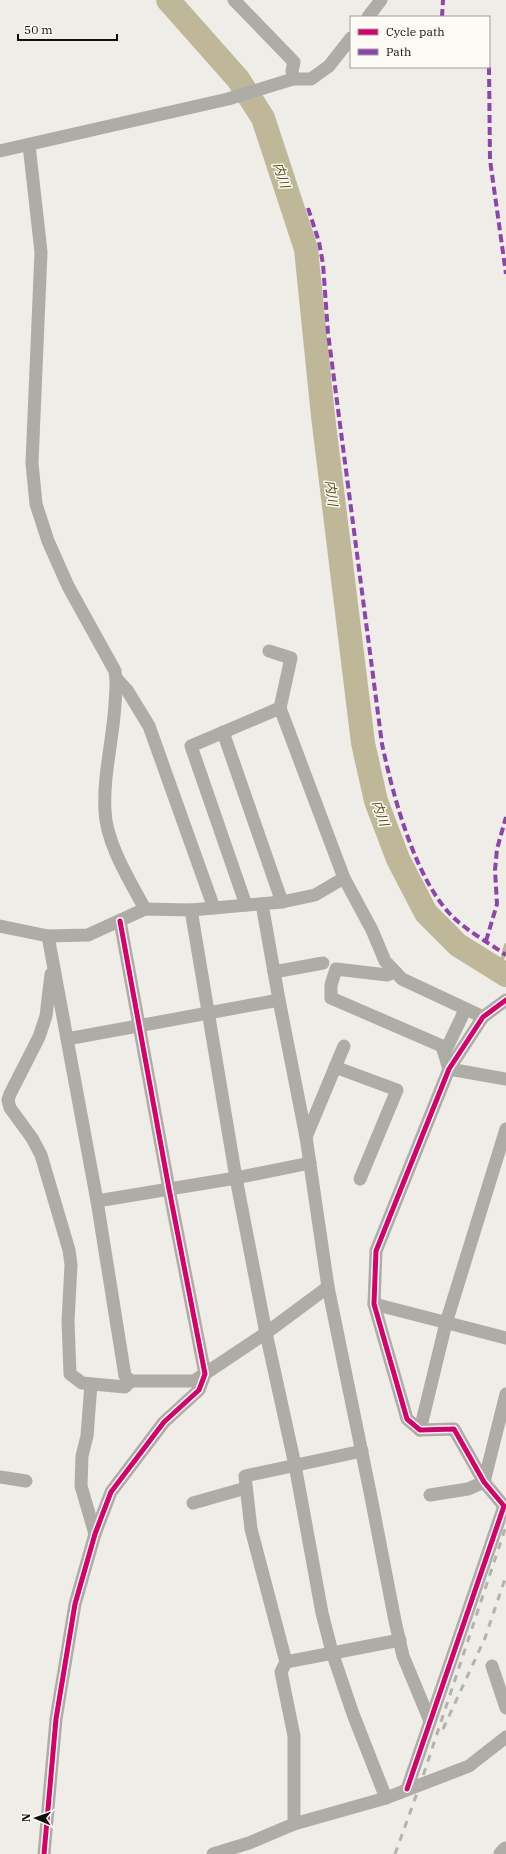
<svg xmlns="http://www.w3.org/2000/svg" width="506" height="1854" viewBox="0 0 506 1854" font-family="'IBM Plex Serif','Noto Sans JP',serif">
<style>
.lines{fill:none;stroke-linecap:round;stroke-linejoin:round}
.stream{stroke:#bfb898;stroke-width:4}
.river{stroke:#bfb898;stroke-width:24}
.minor{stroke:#adaca5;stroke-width:13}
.major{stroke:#aeada7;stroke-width:17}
.rail{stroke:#b2b2ae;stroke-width:3;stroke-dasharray:7 7;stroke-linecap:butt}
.quiet{stroke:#8e44ad;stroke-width:4;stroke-dasharray:8 4;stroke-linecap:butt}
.cycleway-casing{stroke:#fdfbf3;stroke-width:8}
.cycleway{stroke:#d6006c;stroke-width:5}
.labels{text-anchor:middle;stroke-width:3;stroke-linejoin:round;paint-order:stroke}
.water-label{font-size:13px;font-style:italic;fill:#574e18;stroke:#fdfbf3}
</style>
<rect width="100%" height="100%" fill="#eeede8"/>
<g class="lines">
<path class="stream" d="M 499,971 L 506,945"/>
<path class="river" d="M 168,0 L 238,79 L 263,118 L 306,249 L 323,416 L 363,743 L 376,801 L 398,859 L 426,913 L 458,945 L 506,975"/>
<g class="minor">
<path d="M 234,0 L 294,62 L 292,71 L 293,79"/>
<path d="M 368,17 L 381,0"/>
<path d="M 29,145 L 41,252 L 32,463 L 36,504 L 48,541 L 68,586 L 115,671 C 117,682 116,693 115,704 C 113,740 103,775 105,811 C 106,843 130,881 145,909"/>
<path d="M 0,151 L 228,99 L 293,79 L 311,79 L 329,66 L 351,38"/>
<path d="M 269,651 L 291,658 L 280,708 L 344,878 L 372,930 L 385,961 L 402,979 L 483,1017"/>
<path d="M 117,679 L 127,690 L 149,726 L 214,908"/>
<path d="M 223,732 L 282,902"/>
<path d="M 262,904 L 279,1000 L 306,1137 L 328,1287 L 371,1497 L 395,1621 L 403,1656 L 430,1721"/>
<path d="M 246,905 L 191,746 L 280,708"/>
<path d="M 191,910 L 236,1178 L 266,1333 L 295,1465 L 322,1613 L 332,1652 L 353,1714 L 386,1798"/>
<path d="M 0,926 L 48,936 L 88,935 L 145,909 L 191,910 L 282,902 L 315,895 L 344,878"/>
<path d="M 48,936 L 97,1201 L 125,1376 L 131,1381 L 194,1381 L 266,1333 L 328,1287"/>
<path d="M 274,972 L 323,963"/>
<path d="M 395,972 L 387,975 L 336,969 L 331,985 L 331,998 L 442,1046 L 449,1069 L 506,1079"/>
<path d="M 51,974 L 46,1016 L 39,1037 L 10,1094 L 8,1100 L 10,1108 L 32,1138 L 41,1155 L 69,1250 L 71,1265 L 68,1321 L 70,1374 L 82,1383 L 125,1387 L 131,1381"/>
<path d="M 67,1039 L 279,1000"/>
<path d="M 445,1052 L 465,1010"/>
<path d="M 335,1067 L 397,1090 L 360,1179"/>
<path d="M 306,1137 L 344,1046"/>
<path d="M 97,1201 L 236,1178 L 310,1163"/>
<path d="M 374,1304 L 506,1338"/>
<path d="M 91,1384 L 87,1436 L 82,1456 L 81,1486 L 95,1534"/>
<path d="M 420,1430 L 446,1323 L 506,1129"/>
<path d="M 362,1451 L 245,1476 L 251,1529 L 286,1662 L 400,1640"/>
<path d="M 0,1477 L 26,1481"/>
<path d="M 430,1495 L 468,1489 L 484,1482 L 506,1394"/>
<path d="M 193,1503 L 246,1488"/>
<path d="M 286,1662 L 281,1672 L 294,1736 L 294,1824"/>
<path d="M 492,1666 L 506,1708"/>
<path d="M 407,1789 L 504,1506 L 484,1482 L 454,1429 L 420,1430 L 407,1419 L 374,1304 L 376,1251 L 449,1069 L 483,1017 L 506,1000"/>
<path d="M 44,1854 L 56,1719 L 75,1604 L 95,1534 L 111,1492 L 164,1422 L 199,1390 L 205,1374 L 169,1189 L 120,921"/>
<path d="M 213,1854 L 249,1843 L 294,1824 L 386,1798 L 469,1766 L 506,1737"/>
</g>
<path class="major" d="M 502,1854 L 506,1850"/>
<g class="rail">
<path d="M 443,1729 L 485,1638 L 506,1576"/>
<path d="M 395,1854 L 420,1785 L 506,1526"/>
</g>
<g class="quiet">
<path d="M 442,17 L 443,0"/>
<path d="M 489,67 L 490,160 L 506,274"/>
<path d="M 308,208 L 319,242 L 323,264 L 328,333 L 382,744 C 393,795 415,881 454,918 C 469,932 489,943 506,955"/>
<path d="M 486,941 L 497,904 L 495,870 L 497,849 L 506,817"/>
</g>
<defs>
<g id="cycleway">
<path d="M 407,1789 L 504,1506 L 484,1482 L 454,1429 L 420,1430 L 407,1419 L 374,1304 L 376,1251 L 449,1069 L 483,1017 L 506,1000"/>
<path d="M 44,1854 L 56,1719 L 75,1604 L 95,1534 L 111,1492 L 164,1422 L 199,1390 L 205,1374 L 169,1189 L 120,921"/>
</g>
</defs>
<use href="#cycleway" class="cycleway-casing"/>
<use href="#cycleway" class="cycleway"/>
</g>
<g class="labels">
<g class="water-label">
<text transform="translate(282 175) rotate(72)" y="5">内川</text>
<text transform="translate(332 493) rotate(83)" y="5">内川</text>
<text transform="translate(381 813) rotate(71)" y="5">内川</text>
</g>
</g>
<rect x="350" y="16" width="140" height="52" fill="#fdfbf3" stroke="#9e9d97"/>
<rect x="358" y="29" width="20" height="6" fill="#d6006c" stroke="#9e9d97"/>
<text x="386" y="36" font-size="12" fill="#0f0f0c">Cycle path</text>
<rect x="358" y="49" width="20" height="6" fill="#8e44ad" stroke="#9e9d97"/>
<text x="386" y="56" font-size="12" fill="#0f0f0c">Path</text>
<g transform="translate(36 1818) rotate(272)" stroke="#fdfbf3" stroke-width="3" paint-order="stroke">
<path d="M0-3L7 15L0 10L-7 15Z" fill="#0f0f0c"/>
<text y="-6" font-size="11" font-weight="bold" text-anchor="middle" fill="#0f0f0c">N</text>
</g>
<path d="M18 34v6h99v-6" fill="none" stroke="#0f0f0c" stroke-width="2"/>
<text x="24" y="34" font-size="12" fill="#0f0f0c" stroke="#fdfbf3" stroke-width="3" paint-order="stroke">50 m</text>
</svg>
